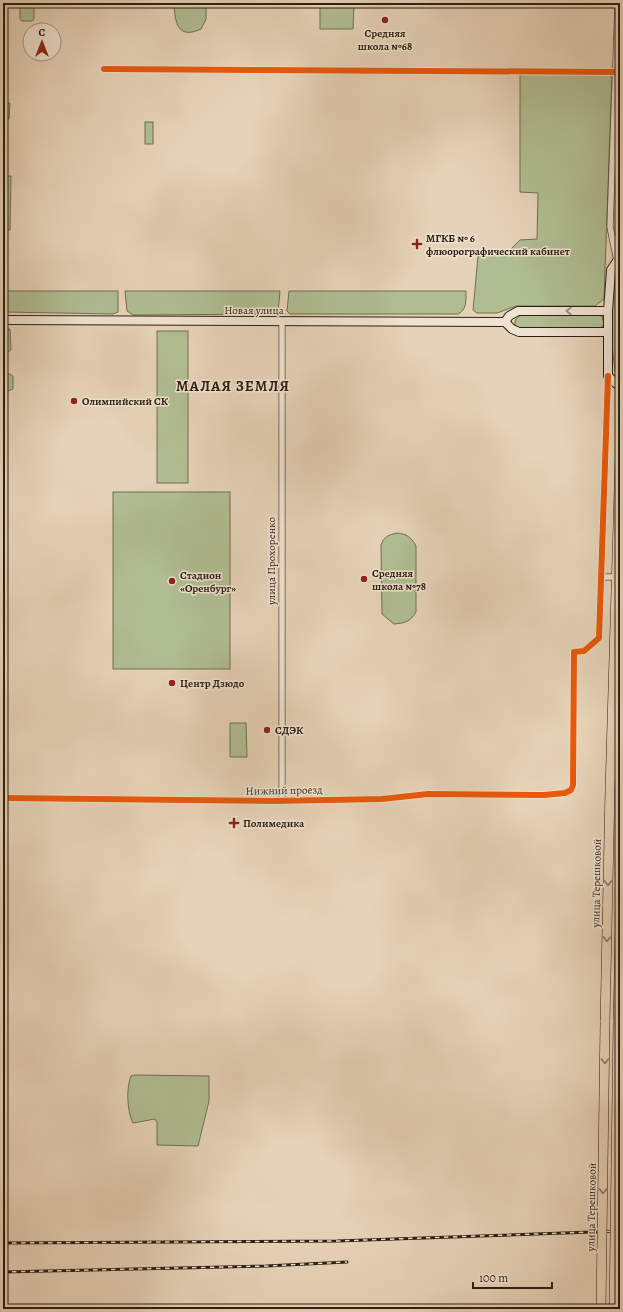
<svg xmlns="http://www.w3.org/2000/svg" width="623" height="1312" viewBox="0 0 623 1312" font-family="Alegreya,serif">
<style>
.green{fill:#b0bd92;stroke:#6e6e52}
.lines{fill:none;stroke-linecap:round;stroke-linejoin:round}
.street-casing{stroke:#5b4b3a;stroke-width:7}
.secondary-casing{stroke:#2d1e11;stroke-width:10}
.primary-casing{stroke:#2d1e11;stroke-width:10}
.street{stroke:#efe2d0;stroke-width:5.5}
.secondary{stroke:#efe2d0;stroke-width:8}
.primary{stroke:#e6d2b7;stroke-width:9}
.rail-casing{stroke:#2d1e11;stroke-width:3}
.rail{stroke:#efe2d0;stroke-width:1.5;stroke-dasharray:4.5;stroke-linecap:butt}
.primary-bridge-casing{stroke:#2d1e11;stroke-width:10;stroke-linecap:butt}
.primary-bridge{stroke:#e6d2b7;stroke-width:9}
.cycleway-casing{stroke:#efe2d0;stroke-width:8}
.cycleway{stroke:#e8590c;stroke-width:6}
.oneway{stroke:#988a7a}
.oneway2{stroke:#8a7864}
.poi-dot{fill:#8f2418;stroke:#efe2d0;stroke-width:1.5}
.labels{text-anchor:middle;stroke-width:3;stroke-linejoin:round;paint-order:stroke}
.poi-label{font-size:11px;font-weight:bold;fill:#2d1e11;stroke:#efe2d0;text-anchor:start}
.street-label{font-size:11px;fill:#2d1e11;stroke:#efe2d0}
.district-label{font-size:15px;font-weight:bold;letter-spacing:1px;fill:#2d1e11;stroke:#efe2d0}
</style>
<rect width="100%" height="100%" fill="#e6d2b7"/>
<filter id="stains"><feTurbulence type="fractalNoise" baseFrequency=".005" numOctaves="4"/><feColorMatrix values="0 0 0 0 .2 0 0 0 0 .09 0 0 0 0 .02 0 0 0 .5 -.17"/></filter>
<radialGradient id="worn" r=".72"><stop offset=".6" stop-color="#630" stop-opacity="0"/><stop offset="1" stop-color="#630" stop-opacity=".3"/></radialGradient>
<g class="green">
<path d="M 20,3 L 34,3 L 34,19 L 32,21 L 22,21 L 20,19 Z"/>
<path d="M 174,3 L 206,3 L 206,19 L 201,29 C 177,40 175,22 174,3 Z"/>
<path d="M 320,3 L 354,3 L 353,29 L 320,29 Z"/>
<path d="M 520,73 L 612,73 L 604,299 L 595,306 L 516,306 L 497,313 L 477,313 L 473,310 L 478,256 L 510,255 L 510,250 L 520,240 L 537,239 L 538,193 L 520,192 Z"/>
<path d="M 3,103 L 10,103 L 9,119 L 3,119 Z"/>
<rect x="145" y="122" width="8" height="22"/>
<path d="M 3,176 L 11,176 L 10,230 L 3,230 Z"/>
<path d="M 620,267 L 618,376 L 615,371 C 612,346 604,286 620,267 Z"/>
<path d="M 3,291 L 118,291 L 118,312 L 113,314 L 4,312 Z"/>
<path d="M 125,291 L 280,291 L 278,312 L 274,314 L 133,315 L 127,311 Z"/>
<path d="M 289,291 L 466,291 C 466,300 467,310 458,314 L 290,314 L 287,311 Z"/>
<path d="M 521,315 L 597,315 L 602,316 L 604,324 L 602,327 L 596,329 L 519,328 L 515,325 L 515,320 Z"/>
<path d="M 3,329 L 10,329 L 11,350 L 6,353 L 6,372 L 13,376 L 13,389 L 3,393 Z"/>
<rect x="157" y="331" width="31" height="152"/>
<rect x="113" y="492" width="117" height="177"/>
<path d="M 397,533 C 407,534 411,537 416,546 L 416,612 C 410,622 405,623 394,624 L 382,614 L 381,545 C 384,536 389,535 397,533 Z"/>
<path d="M 230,723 L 246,723 L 247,757 L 230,757 Z"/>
<path d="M 135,1075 L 209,1076 L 209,1101 L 198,1146 L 157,1145 L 157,1122 L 155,1119 L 133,1123 C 127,1111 126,1088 131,1076 Z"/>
</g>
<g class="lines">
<defs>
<g id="street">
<path d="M 104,69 L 616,72"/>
<path d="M 617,261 L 610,227 L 618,3"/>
<path d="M 282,321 L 282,801"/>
<path d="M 601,577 L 617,577"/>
<path d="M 3,798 L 272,801 L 382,799 L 428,794 L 544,795 L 565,793 L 571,790 L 573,785 L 574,652 L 584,651 L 599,638 L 608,376"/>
</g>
<g id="secondary">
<path d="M 620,261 L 617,261 L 611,270 L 608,311 L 608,376 L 620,387"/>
<path d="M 3,320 L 505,322 L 512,329 L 519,332 L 608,332"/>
<path d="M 505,322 L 509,316 L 518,311 L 608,311"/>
</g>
<g id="primary">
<path d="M 605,1022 L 610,790 L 620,457"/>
<path d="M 618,1022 L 620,932"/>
</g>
</defs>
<use href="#street" class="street-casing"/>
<use href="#secondary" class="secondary-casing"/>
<use href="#primary" class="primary-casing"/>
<use href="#street" class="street"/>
<use href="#secondary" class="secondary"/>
<use href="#primary" class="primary"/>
<defs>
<g id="rail">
<path d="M 3,1243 L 337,1241 L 620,1231"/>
<path d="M 3,1272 L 266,1266 L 347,1262"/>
</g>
</defs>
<use href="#rail" class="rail-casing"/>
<use href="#rail" class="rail"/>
<defs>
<g id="primary-bridge">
<path d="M 601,1309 L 605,1022"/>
<path d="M 614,1309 L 618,1022"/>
</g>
</defs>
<use href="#primary-bridge" class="primary-bridge-casing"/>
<use href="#primary-bridge" class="primary-bridge"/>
<defs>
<g id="cycleway">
<path d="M 104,69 L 616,72"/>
<path d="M 3,798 L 272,801 L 382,799 L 428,794 L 544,795 L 565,793 L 571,790 L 573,785 L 574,652 L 584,651 L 599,638 L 608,376"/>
</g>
</defs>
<use href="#cycleway" class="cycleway-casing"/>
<use href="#cycleway" class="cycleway"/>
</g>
<defs><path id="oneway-chevron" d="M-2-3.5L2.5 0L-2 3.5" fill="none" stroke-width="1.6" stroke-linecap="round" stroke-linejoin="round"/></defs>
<use class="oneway" href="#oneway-chevron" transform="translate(569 311) rotate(-180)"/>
<g class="oneway2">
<use href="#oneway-chevron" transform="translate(608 883) rotate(91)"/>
<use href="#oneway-chevron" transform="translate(607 939) rotate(91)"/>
<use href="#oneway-chevron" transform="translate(605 1061) rotate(91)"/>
<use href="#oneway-chevron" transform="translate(603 1191) rotate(91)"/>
</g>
<g class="poi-dot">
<circle cx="385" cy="20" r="4"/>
<path d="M415 238h4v4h4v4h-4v4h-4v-4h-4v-4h4z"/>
<circle cx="74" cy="401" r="4"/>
<circle cx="364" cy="579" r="4"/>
<circle cx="172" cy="581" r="4"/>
<circle cx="172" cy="683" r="4"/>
<circle cx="267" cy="730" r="4"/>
<path d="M232 817h4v4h4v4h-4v4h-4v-4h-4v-4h4z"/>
</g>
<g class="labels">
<g class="poi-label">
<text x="385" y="37" text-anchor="middle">Средняя<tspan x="385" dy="13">школа №68</tspan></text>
<text x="426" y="242">МГКБ № 6<tspan x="426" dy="13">флюорографический кабинет</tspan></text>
<text x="82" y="405">Олимпийский СК</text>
<text x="372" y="577">Средняя<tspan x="372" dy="13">школа №78</tspan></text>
<text x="180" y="579">Стадион<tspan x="180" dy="13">«Оренбург»</tspan></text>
<text x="180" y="687">Центр Дзюдо</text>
<text x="275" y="734">СДЭК</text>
<text x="243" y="827">Полимедика</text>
</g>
<g class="street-label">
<text x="254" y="314">Новая улица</text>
<text transform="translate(271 561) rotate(-90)" y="4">улица Прохоренко</text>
<text transform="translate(284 790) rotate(-1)" y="4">Нижний проезд</text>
<text transform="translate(596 883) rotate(-89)" y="4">улица Терешковой</text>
<text transform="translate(591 1207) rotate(-89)" y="4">улица Терешковой</text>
</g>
<g class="district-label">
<text x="233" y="391">МАЛАЯ ЗЕМЛЯ</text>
</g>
</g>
<rect width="623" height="1312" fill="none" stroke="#e6d2b7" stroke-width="16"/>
<rect x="4" y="4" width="615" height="1304" fill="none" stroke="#2d1e11" stroke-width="2"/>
<rect x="8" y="8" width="607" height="1296" fill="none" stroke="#2d1e11"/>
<g transform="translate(42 42)"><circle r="19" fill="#efe2d0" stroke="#a19484"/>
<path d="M0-3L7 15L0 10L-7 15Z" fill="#8f2418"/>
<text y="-6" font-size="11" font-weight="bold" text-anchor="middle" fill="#2d1e11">С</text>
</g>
<path d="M473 1282v6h79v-6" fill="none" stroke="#2d1e11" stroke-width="2"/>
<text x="479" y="1282" font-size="12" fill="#2d1e11" stroke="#efe2d0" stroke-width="3" paint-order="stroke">100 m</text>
<rect width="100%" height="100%" filter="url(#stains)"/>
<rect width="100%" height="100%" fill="url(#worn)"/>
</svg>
